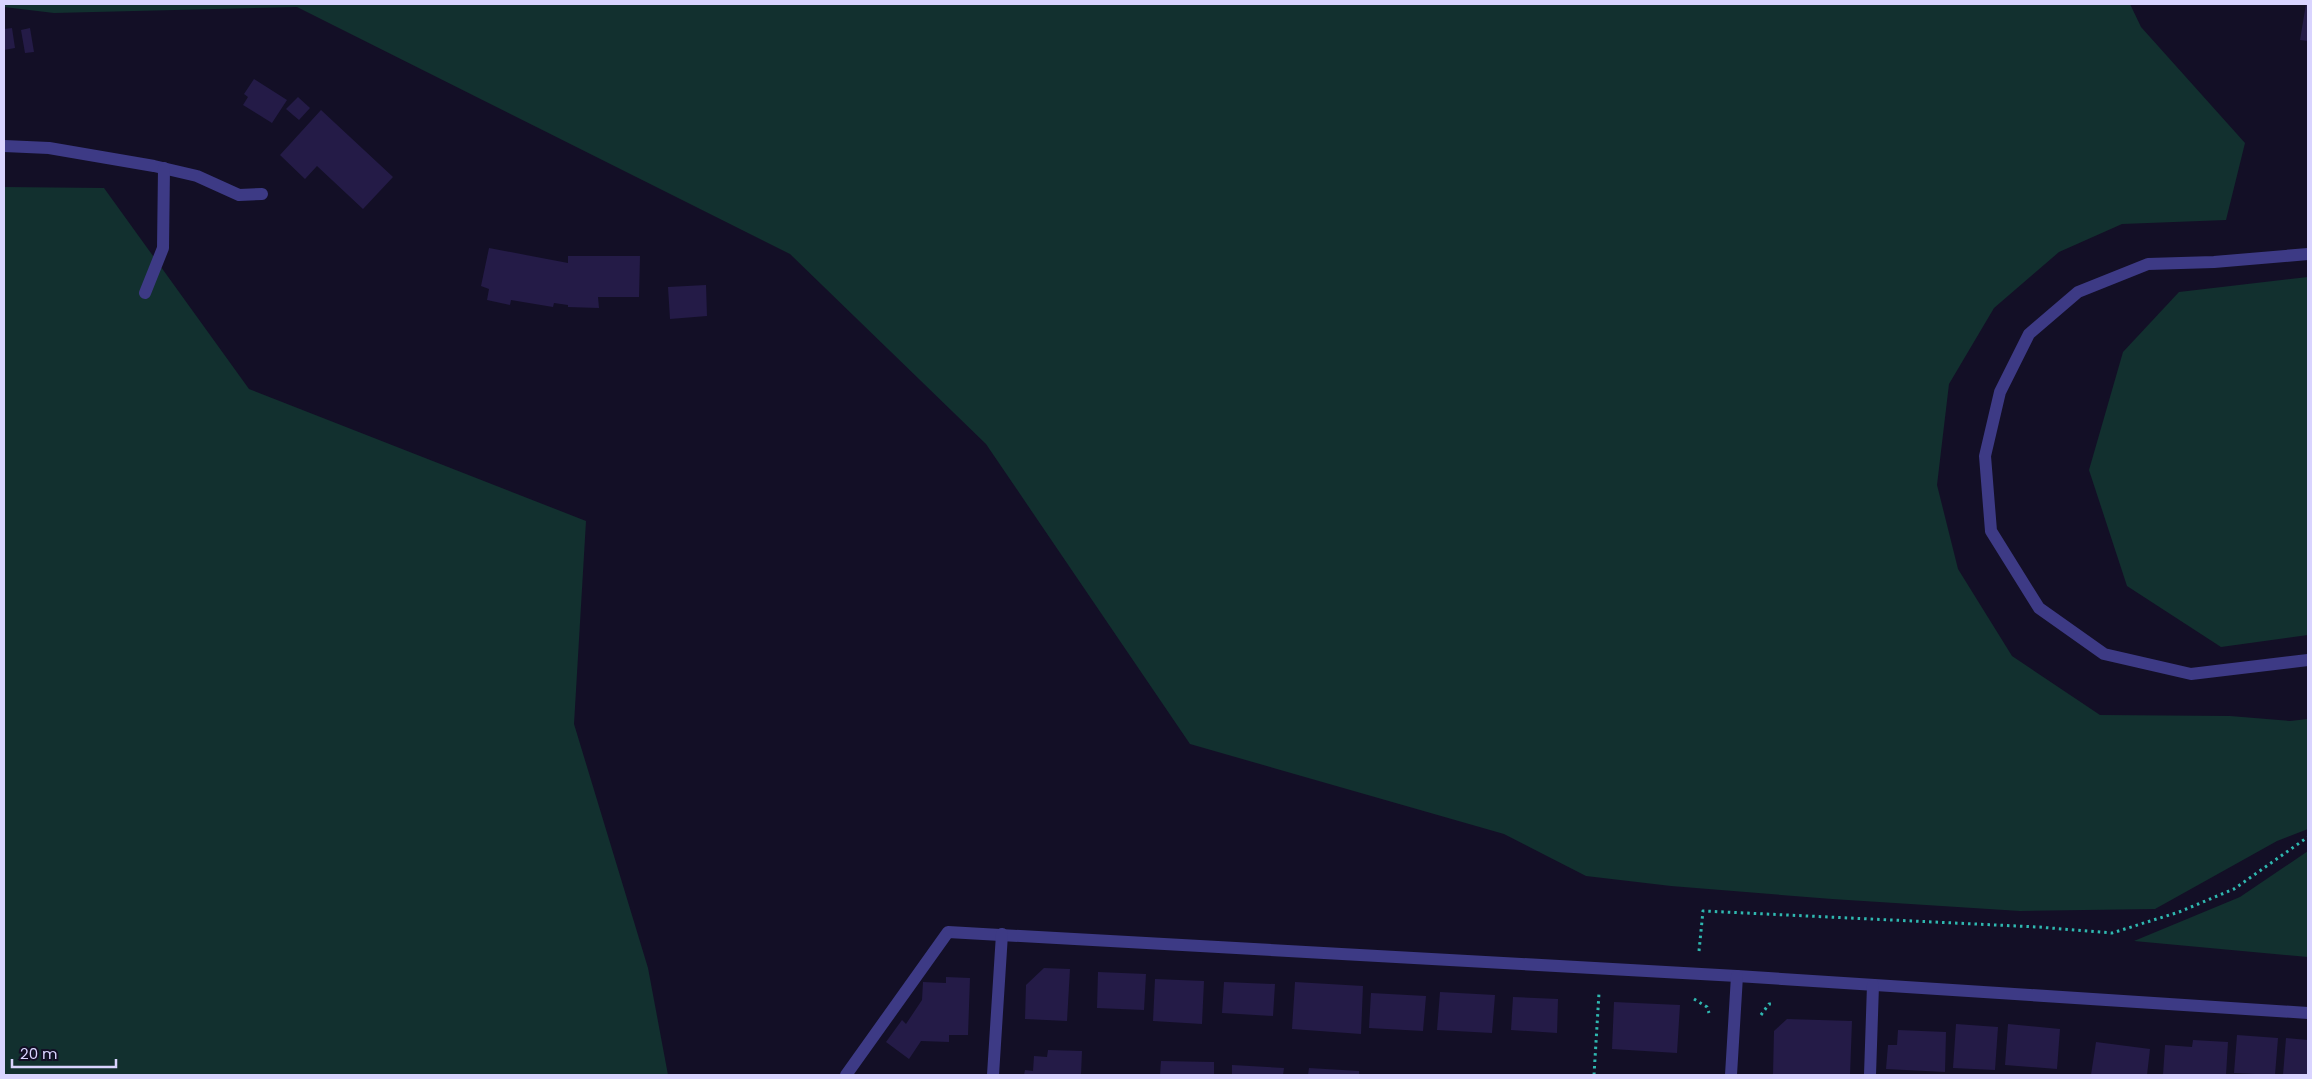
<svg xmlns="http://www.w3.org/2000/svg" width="2312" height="1079" viewBox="0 0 2312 1079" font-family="Poppins,sans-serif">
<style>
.green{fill:#12302f}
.building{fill:#241b47}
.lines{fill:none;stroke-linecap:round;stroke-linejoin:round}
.path{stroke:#2fb8b0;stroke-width:3;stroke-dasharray:2.5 4;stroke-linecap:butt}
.minor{stroke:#3d3a85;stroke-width:12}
</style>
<rect width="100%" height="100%" fill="#130f26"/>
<g class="green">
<path d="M 4,4 L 2130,4 L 2141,27 L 2245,143 L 2226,220 L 2122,224 L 2059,252 L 1994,308 L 1949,384 L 1937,485 L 1958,569 L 2012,656 L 2100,715 L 2230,716 L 2290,721 L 2308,719 L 2308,829 L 2277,841 L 2155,909 L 2020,911 L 1832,899 L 1671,886 L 1586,876 L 1504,834 L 1190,744 L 986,444 L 790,254 L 297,7 L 54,13 L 4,7 Z"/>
<path d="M 4,187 L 104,188 L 249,389 L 586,521 L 574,724 L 648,968 L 668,1075 L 4,1075 Z"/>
<path d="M 2308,277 L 2308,635 L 2221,647 L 2127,586 L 2089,470 L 2123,352 L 2179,292 Z"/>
<path d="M 2308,851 L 2308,957 L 2134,941 L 2240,897 Z"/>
</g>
<g class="building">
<path d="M 2306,4 L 2308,5 L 2308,41 L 2300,40 Z"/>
<path d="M 12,28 L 15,48 L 4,50 L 4,29 Z"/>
<path d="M 30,28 L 34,52 L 25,53 L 21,30 Z"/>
<path d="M 254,79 L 287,100 L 272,123 L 243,105 L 248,97 L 244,94 Z"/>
<path d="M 298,97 L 310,108 L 299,120 L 286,109 Z"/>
<path d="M 321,110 L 393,177 L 363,209 L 317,166 L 305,179 L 280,155 Z"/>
<path d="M 489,248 L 568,263 L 568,256 L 640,256 L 639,297 L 598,297 L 599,308 L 568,307 L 568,305 L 554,303 L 553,307 L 511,300 L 510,305 L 487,300 L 489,289 L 481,286 Z"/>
<path d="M 706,285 L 707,316 L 670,319 L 668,287 Z"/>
<path d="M 1044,968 L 1070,969 L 1067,1021 L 1025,1019 L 1026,985 Z"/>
<path d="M 1098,972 L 1146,974 L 1144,1010 L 1097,1008 Z"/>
<path d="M 946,977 L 970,978 L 968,1035 L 949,1035 L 949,1042 L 921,1041 L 909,1059 L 886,1042 L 902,1020 L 906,1024 L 922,1000 L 923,982 L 946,983 Z"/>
<path d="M 1155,979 L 1204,981 L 1202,1024 L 1153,1021 Z"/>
<path d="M 1224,982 L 1275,984 L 1273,1016 L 1222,1013 Z"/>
<path d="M 1295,982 L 1363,986 L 1361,1034 L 1292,1029 Z"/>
<path d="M 1440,992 L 1495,995 L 1492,1033 L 1437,1030 Z"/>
<path d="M 1371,993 L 1426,996 L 1423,1031 L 1369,1028 Z"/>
<path d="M 1513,997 L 1558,999 L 1557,1033 L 1511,1030 Z"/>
<path d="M 1614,1002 L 1680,1005 L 1677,1053 L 1612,1049 Z"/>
<path d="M 1787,1019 L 1852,1021 L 1850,1075 L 1773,1075 L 1774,1031 Z"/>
<path d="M 1956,1024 L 1998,1027 L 1995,1070 L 1953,1068 Z"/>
<path d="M 2008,1024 L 2060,1029 L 2057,1069 L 2005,1065 Z"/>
<path d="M 1898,1030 L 1946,1032 L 1945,1072 L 1886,1069 L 1888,1045 L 1897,1045 Z"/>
<path d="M 2237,1035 L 2278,1038 L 2275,1075 L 2234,1073 Z"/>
<path d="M 2286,1038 L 2308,1040 L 2308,1075 L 2283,1075 Z"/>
<path d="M 2193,1040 L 2228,1042 L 2226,1075 L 2163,1075 L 2165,1045 L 2192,1047 Z"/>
<path d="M 2096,1042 L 2150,1049 L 2147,1075 L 2091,1075 Z"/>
<path d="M 1048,1050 L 1082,1051 L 1081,1075 L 1024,1075 L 1025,1070 L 1033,1071 L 1034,1056 L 1047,1057 Z"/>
<path d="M 1161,1061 L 1214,1062 L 1214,1075 L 1160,1075 Z"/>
<path d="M 1232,1065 L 1284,1068 L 1283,1075 L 1232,1075 Z"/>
<path d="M 1309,1068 L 1359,1071 L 1359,1075 L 1308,1075 Z"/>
</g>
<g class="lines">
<g class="path">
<path d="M 1699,951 L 1703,911 L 2038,927 L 2112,933 L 2179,912 L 2234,889 L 2308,837"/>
<path d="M 1694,999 L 1707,1007 L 1709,1013"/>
<path d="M 1761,1015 L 1769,1004 L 1771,1004"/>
<path d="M 1594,1075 L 1599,993"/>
</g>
<g class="minor">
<path d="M 4,146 L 49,148 L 154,166 L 197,176 L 239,195 L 262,194"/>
<path d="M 2308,254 L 2214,262 L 2148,264 L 2078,292 L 2029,334 L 2000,392 L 1985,456 L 1991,531 L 2039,608 L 2104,654 L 2191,674 L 2308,660"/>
<path d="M 145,293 L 163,248 L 164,168"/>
<path d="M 846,1075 L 948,932 L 1737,976 L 2308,1013"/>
<path d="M 993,1075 L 1002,934"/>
<path d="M 1731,1075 L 1737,976"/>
<path d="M 1870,1075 L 1873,985"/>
</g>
</g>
<rect width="2312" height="1079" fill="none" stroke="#d9d4ff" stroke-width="10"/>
<path d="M12 1059v8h104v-8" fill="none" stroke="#d9d4ff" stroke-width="2.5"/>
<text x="20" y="1059" font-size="15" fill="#d9d4ff" stroke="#130f26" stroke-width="4" paint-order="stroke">20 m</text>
</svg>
